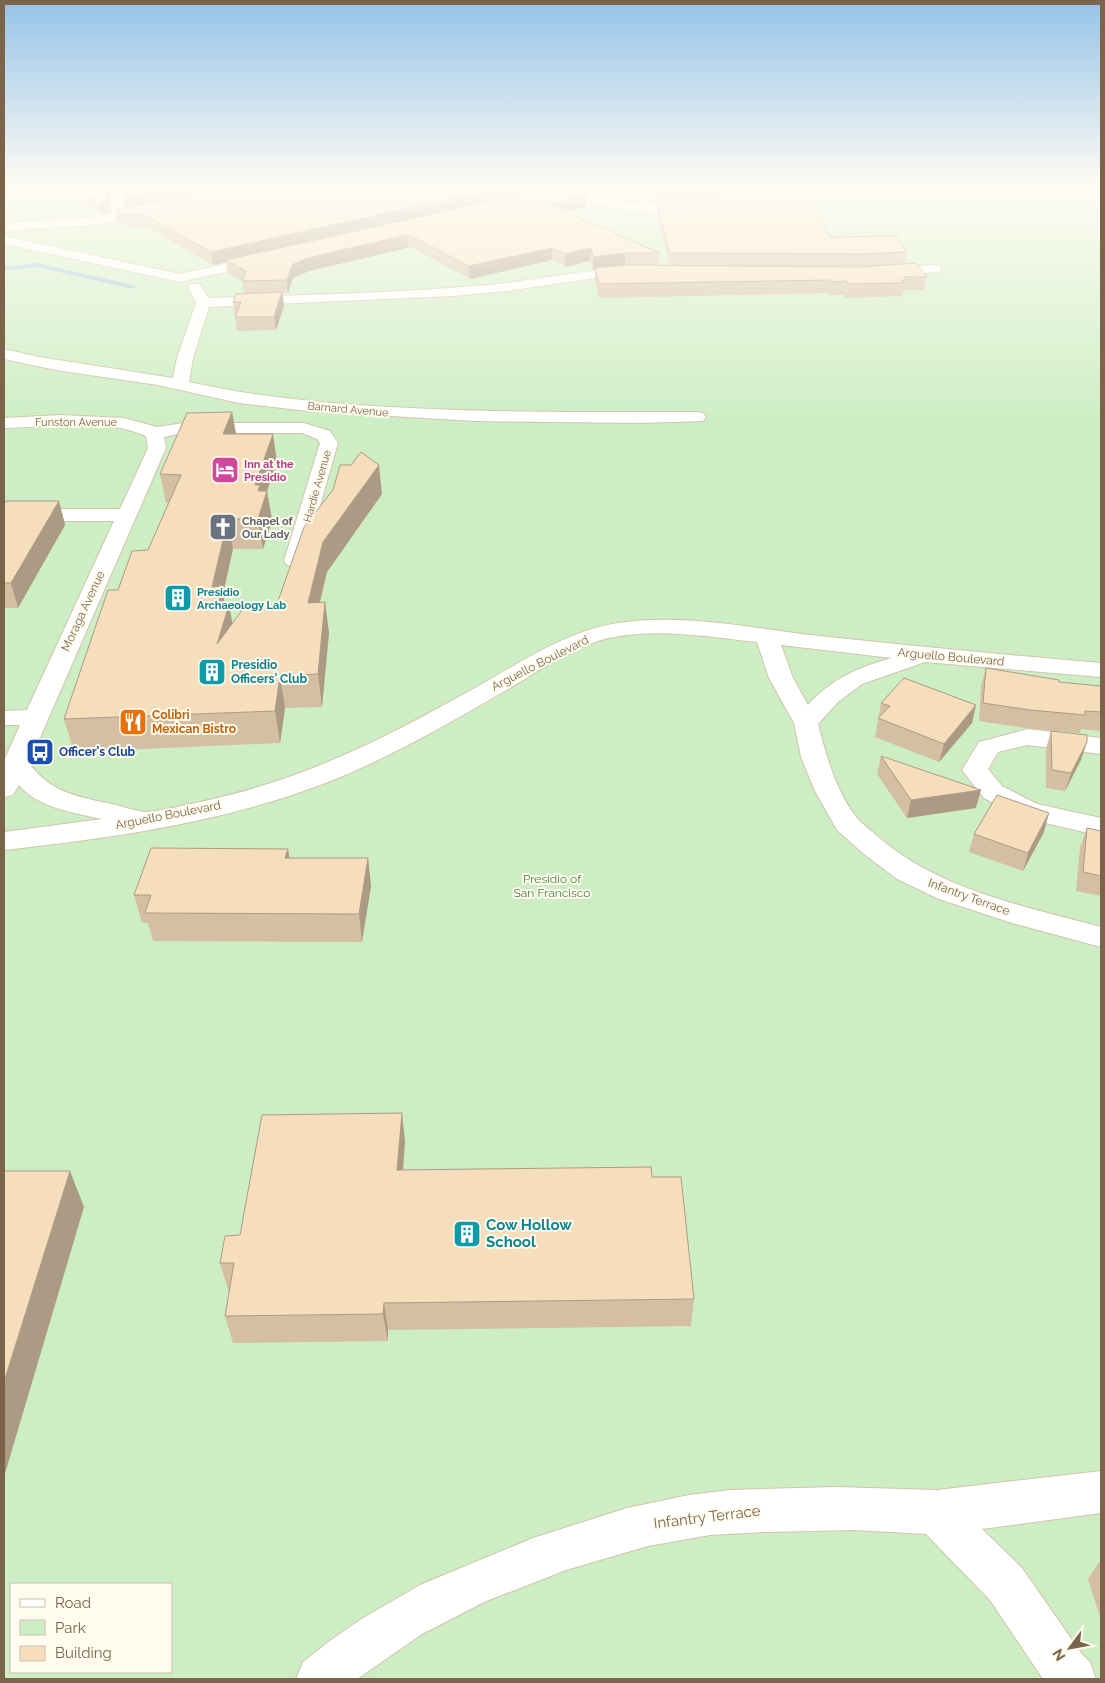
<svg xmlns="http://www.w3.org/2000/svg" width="1105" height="1683" viewBox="0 0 1105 1683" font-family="Raleway,sans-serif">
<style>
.green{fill:#cdeec4;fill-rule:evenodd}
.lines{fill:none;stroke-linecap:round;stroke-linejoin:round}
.stream{fill:#9fc7dd;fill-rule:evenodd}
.minor-casing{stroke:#d2c3ab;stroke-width:2}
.minor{fill:#fff;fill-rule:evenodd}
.wall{fill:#d4bfa2}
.shaded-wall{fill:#ac9b84}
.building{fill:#f6debc;stroke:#ac9b84}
.labels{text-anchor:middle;stroke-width:4;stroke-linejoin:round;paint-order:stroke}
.far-street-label{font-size:11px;fill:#7b6449;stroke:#fffcef}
.far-hotel-label{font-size:11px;font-weight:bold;fill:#b23c85;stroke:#fffcef;text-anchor:start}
.far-worship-label{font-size:11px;font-weight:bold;fill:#5b616d;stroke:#fffcef;text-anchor:start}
.far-culture-label{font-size:11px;font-weight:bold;fill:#0d838f;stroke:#fffcef;text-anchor:start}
.street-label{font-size:12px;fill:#7b6449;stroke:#fffcef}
.culture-label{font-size:12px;font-weight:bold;fill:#0d838f;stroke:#fffcef;text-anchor:start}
.food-label{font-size:12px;font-weight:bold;fill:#c56008;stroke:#fffcef;text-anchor:start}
.transit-label{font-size:12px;font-weight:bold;fill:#164399;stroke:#fffcef;text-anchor:start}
.park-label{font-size:12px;fill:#46823f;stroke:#fffcef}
.near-culture-label{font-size:15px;font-weight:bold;fill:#0d838f;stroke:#fffcef;text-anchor:start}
.near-street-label{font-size:15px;fill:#7b6449;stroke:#fffcef}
</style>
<rect width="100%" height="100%" fill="#fef9e7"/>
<path class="green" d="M 1101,188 L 1101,1679 L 4,1679 L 4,189 ZM 11,1584 L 171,1584 L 171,1672 L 11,1672 Z"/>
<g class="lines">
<path class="stream" d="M 36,263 L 133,285 L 136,287 L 133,289 L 36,267 L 12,270 L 4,268 L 4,265 L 12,266 Z"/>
<defs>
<g id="minor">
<path d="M 113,188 L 125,188 L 124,211 L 153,205 L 159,209 L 153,213 L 93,225 L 4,231 L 4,223 L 93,217 L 111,214 Z"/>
<path d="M 566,188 C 582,188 598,198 615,201 C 641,206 667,206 693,206 L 699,210 C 694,216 681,214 673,214 C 636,213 601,207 566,194 L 564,191 Z"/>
<path d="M 4,236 L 180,274 L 264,255 L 271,259 L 269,262 L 180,282 L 4,244 Z"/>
<path d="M 935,265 L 940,266 L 942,269 L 940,272 L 883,276 L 878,275 L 876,272 L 878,269 L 883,268 Z"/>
<path d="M 632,268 L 637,269 L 639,272 L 637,275 L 596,278 L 507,291 L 453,296 L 209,307 L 193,358 L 189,382 C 255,397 323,403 391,407 C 493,413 595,412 697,412 L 703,413 L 706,417 L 703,421 L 641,423 L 474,421 L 308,411 L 239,403 L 158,385 L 56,370 L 4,359 L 4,349 L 39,357 L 173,378 L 177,358 L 196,303 L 188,287 L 190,284 L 200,284 L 208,298 C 302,295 396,293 489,285 C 537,280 584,269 632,268 Z"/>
<path d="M 61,415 L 124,418 L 157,427 L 183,423 L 304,423 L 330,431 L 338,443 L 304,561 L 301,565 L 294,567 L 287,565 L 284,561 L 320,443 L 317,439 L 302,433 L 183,433 L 164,437 L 166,448 L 29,763 C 49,791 74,796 107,803 C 118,805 135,811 145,812 C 154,813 189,804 200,802 C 308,779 387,737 482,684 C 528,658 572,628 626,622 C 687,614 758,629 819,636 C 913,646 1007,655 1101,663 L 1101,677 L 925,662 L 862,684 L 838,702 L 818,724 C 826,755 836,792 857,818 C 863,825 871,830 877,836 C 939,890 1024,906 1101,927 L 1101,947 L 1012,923 L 939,899 L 897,879 L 864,854 L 837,830 L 815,791 L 801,757 L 794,723 L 769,678 L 757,642 C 710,637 661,628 614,637 C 573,645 538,672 503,692 C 446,725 389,758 328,782 C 226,822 113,838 4,850 L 4,832 L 102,819 C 75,813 38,808 19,785 L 13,795 L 4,797 L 4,761 L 20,725 L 4,725 L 4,711 L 27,710 L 114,521 L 4,521 L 4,509 L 120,509 L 148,448 L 146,436 C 104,417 49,427 4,428 L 4,418 ZM 781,645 L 892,658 C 859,667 831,679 808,705 L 793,678 Z"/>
<path d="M 1028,729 L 1101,738 L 1101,754 L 1028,745 L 998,752 L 988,769 L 1002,786 L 1037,804 L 1101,818 L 1101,836 L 1020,817 L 984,798 L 962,770 L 979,742 Z"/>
<path d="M 1101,1471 L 1101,1513 L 982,1529 L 1022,1568 L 1081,1653 L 1090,1662 L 1096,1679 L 1043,1679 L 990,1600 L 926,1534 L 854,1530 L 766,1532 L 710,1535 L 648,1546 L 566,1570 L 484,1602 L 422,1634 L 357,1679 L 296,1679 L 303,1662 L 331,1640 L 360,1620 L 420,1585 L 533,1538 L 627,1508 L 689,1495 L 731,1490 L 836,1487 L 937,1490 Z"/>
</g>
</defs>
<use href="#minor" class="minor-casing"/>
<use href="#minor" class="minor"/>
</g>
<g class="wall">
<path d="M 651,188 L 804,188 L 830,237 L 907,252 L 905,264 L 927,277 L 924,290 L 904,290 L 903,294 L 902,294 L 902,296 L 846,298 L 844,295 L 829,295 L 828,293 L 599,298 L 595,281 L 595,270 L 593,270 L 590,261 L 565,267 L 552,260 L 470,279 L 412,248 L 408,248 L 309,271 L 293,278 L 288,293 L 283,293 L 284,306 L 276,330 L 237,331 L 233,302 L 244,294 L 242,281 L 228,273 L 226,262 L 213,265 L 147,227 L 126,227 L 117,222 L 115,210 L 586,207 L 566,212 L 660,253 L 659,265 L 669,265 L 657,214 L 657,203 L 654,203 L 651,192 Z"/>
<path d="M 83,193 L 110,200 L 109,212 L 102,214 L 86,205 Z"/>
<path d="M 232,412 L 236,434 L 277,462 L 267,491 L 272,520 L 263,549 L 233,549 L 223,594 L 225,606 L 232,623 L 277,604 L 382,494 L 327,572 L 320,602 L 325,602 L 329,633 L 322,707 L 285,708 L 280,743 L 74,752 L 64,719 L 118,590 L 148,550 L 169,503 L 166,503 L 160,474 Z"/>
<path d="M 59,501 L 65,525 L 18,608 L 4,608 L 4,504 Z"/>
<path d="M 986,668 L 1059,682 L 1101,686 L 1101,731 L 1081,729 L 1080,733 L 1025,728 L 979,721 L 981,686 Z"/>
<path d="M 881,703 L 976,705 L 972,723 L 939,762 L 875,737 Z"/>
<path d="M 1051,731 L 1081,760 L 1065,791 L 1046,788 L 1046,749 Z"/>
<path d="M 881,756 L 976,808 L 907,818 L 877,774 Z"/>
<path d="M 1087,828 L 1101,831 L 1101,896 L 1076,891 L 1080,847 Z"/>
<path d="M 1044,832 L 1023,871 L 969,852 L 974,834 Z"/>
<path d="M 288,849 L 289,858 L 368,858 L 371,886 L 362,942 L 153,941 L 148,923 L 142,923 L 134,895 Z"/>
<path d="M 405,1141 L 403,1170 L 652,1177 L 694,1299 L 691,1326 L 388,1330 L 388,1341 L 233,1343 L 225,1316 L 229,1290 L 228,1290 L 220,1263 L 240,1235 Z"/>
<path d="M 1101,1559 L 1101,1620 L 1088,1579 Z"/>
</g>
<g class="shaded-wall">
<path d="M 108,188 L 110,200 L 109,212 L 102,214 L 99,202 Z"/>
<path d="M 165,188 L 223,188 L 126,209 L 124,197 Z"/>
<path d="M 498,188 L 550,188 L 226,260 L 226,262 L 213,265 L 211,252 Z"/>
<path d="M 586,195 L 586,207 L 548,216 L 548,204 Z"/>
<path d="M 407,235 L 408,248 L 309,271 L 293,278 L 288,293 L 287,280 L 292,265 L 307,258 Z"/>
<path d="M 552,248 L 552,260 L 470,279 L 469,266 Z"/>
<path d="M 591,248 L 590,261 L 565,267 L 565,254 Z"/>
<path d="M 625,253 L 625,266 L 595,268 L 595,270 L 593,270 L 593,257 Z"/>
<path d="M 282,292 L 284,306 L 276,330 L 274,317 Z"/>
<path d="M 232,412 L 237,440 L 223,434 Z"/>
<path d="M 273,434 L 277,462 L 267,491 L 272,520 L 263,549 L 258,519 L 255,485 Z"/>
<path d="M 379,465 L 382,494 L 327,572 L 312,634 L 308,603 L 323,542 Z"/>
<path d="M 59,501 L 65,525 L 18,608 L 11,583 Z"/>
<path d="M 228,519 L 233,549 L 223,594 L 227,613 L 229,605 L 235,637 L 217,644 L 212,587 Z"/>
<path d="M 325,602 L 329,633 L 322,707 L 318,674 Z"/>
<path d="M 280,676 L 285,708 L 280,743 L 275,711 Z"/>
<path d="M 976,705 L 972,723 L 939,762 L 944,744 Z"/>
<path d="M 1087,742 L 1081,760 L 1065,791 L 1071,773 Z"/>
<path d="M 981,790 L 976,808 L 907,818 L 911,800 Z"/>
<path d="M 1049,813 L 1044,832 L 1023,871 L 1028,853 Z"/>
<path d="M 288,849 L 292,876 L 285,858 Z"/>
<path d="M 368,858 L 371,886 L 362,942 L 359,914 Z"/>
<path d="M 402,1113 L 405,1141 L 401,1198 L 397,1170 Z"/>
<path d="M 70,1171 L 84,1207 L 4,1477 L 4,1382 Z"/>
<path d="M 384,1303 L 388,1330 L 388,1341 L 383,1314 Z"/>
</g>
<g class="building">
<path d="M 105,188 L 108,188 L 107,200 L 99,202 L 83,193 Z"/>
<path d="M 124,188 L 165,188 L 124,197 Z"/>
<path d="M 223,188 L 498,188 L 211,252 L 145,215 L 124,215 L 115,210 Z"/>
<path d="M 549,188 L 581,188 L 586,190 L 586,195 L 548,204 L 660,253 L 625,253 L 593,257 L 591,248 L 565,254 L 552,248 L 469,266 L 411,236 L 407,235 L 307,258 L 292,265 L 287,280 L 242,281 L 246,271 L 226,260 Z"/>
<path d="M 654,188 L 804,188 L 830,237 L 895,236 L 907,252 L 860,254 L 670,253 L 657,202 L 712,204 L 720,197 L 712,192 L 654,191 Z"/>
<path d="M 916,263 L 927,277 L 904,277 L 906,280 L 902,280 L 904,283 L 848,284 L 846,281 L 831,282 L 830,280 L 599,284 L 595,268 L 626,265 L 860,267 Z"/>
<path d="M 282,292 L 274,317 L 235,317 L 241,302 L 233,302 L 236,294 Z"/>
<path d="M 232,412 L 223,434 L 273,434 L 255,485 L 260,485 L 258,491 L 267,491 L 258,519 L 228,519 L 212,587 L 222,586 L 218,606 L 229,605 L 217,644 L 246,605 L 277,604 L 304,527 L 333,490 L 340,465 L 351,465 L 361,452 L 379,465 L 323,542 L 308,603 L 325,602 L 318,674 L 280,676 L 275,711 L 64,719 L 108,590 L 118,590 L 132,551 L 148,550 L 181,475 L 160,474 L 187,413 Z"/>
<path d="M 6,501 L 59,501 L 11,583 L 4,583 L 4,504 Z"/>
<path d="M 986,668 L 1059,680 L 1059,682 L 1101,686 L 1101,712 L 1085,711 L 1085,715 L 1030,710 L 983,703 Z"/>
<path d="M 904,678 L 976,705 L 944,744 L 878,718 L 890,706 L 881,703 Z"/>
<path d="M 1051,731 L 1087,735 L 1087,742 L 1071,773 L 1052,770 Z"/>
<path d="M 881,756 L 981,790 L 911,800 Z"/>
<path d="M 997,795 L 1049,813 L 1028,853 L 974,834 Z"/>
<path d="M 1087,828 L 1101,831 L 1101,876 L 1083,872 Z"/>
<path d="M 151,848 L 288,849 L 285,858 L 368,858 L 359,914 L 145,913 L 151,895 L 134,895 Z"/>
<path d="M 402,1113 L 397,1170 L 651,1167 L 652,1177 L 681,1177 L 694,1299 L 384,1303 L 383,1314 L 225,1316 L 234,1263 L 220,1263 L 225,1236 L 240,1235 L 262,1115 Z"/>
<path d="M 4,1171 L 70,1171 L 4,1382 Z"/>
</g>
<linearGradient id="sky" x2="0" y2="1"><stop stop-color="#95c3e9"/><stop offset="0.44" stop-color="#fffcf4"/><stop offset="1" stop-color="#fffcf4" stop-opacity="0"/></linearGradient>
<rect width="1105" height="424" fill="url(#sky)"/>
<defs>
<symbol id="hotel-square" viewBox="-11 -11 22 22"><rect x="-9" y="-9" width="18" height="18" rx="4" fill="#d1479c" stroke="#fffcef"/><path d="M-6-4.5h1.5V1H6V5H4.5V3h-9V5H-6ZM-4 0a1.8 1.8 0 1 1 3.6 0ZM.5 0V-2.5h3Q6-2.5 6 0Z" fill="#fff"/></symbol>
<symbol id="church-square" viewBox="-11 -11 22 22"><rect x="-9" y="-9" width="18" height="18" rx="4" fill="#6b7280" stroke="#fffcef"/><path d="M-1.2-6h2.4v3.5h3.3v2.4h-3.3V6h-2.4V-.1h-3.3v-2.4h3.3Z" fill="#fff"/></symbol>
<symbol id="building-square" viewBox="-11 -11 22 22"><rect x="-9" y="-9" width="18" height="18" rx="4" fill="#0f9aa8" stroke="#fffcef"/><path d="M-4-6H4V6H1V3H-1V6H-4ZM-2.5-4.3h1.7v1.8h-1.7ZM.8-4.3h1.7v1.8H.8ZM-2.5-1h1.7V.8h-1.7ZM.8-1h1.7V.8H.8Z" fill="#fff"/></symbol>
<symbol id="restaurant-square" viewBox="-11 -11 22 22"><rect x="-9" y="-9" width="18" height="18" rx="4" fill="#e8710a" stroke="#fffcef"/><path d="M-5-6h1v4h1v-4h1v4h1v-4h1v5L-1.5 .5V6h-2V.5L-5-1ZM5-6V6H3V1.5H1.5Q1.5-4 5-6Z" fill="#fff"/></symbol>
<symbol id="bus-square" viewBox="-11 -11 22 22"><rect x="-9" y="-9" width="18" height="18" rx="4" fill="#1a4fb4" stroke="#fffcef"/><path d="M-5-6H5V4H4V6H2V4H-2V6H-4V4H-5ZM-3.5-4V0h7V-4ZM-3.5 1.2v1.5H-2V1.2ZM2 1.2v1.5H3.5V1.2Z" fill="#fff"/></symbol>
</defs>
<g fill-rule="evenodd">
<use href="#hotel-square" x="209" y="454" width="32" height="32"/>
<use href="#church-square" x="207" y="511" width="32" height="32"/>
<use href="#building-square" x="162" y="582" width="32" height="32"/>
<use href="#building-square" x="196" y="656" width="32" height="32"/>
<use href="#restaurant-square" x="117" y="706" width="32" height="32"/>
<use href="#bus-square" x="24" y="736" width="32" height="32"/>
<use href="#building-square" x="451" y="1218" width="32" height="32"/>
</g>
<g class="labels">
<g class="far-street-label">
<text transform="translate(348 409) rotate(5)" y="4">Barnard Avenue</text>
<text x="76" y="426">Funston Avenue</text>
<text transform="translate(317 486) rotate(-74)" y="4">Hardie Avenue</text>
</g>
<g class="far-hotel-label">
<text x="244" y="468">Inn at the<tspan x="244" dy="13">Presidio</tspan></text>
</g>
<g class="far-worship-label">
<text x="242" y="525">Chapel of<tspan x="242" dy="13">Our Lady</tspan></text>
</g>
<g class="far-culture-label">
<text x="197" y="596">Presidio<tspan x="197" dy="13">Archaeology Lab</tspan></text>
</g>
<g class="street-label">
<text transform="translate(83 611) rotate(-65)" y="4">Moraga Avenue</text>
<text transform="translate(951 657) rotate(5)" y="4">Arguello Boulevard</text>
<text transform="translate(540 663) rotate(-27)" y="4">Arguello Boulevard</text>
<text transform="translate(168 815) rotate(-11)" y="4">Arguello Boulevard</text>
<text transform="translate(969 897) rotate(20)" y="4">Infantry Terrace</text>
</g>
<g class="culture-label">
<text x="231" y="669">Presidio<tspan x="231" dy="14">Officers' Club</tspan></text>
</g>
<g class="food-label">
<text x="152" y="719">Colibri<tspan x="152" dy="14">Mexican Bistro</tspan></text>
</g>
<g class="transit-label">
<text x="59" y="756">Officer's Club</text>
</g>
<g class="park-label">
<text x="552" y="883">Presidio of<tspan x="552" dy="14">San Francisco</tspan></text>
</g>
<g class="near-culture-label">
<text x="486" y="1230">Cow Hollow<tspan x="486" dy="17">School</tspan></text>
</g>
<g class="near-street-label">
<text transform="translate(707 1517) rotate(-7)" y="5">Infantry Terrace</text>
</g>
</g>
<rect width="1105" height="1683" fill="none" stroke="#7b6449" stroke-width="10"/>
<rect x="10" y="1583" width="162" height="90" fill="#fffcef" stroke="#cabfad"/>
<rect x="20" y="1599" width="25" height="8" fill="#ffffff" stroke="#cabfad"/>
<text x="55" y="1608" font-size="15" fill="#7b6449">Road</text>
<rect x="20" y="1620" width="25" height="15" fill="#cdeec4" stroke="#cabfad"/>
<text x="55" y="1633" font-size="15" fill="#7b6449">Park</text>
<rect x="20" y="1646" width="25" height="15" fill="#f6debc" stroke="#cabfad"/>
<text x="55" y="1658" font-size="15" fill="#7b6449">Building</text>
<g transform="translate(1070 1648) rotate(238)" stroke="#fffcef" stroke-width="4" paint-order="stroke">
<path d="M0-4L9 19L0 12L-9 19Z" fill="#7b6449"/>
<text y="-8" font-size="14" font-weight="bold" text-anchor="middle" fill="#7b6449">N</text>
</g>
</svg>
